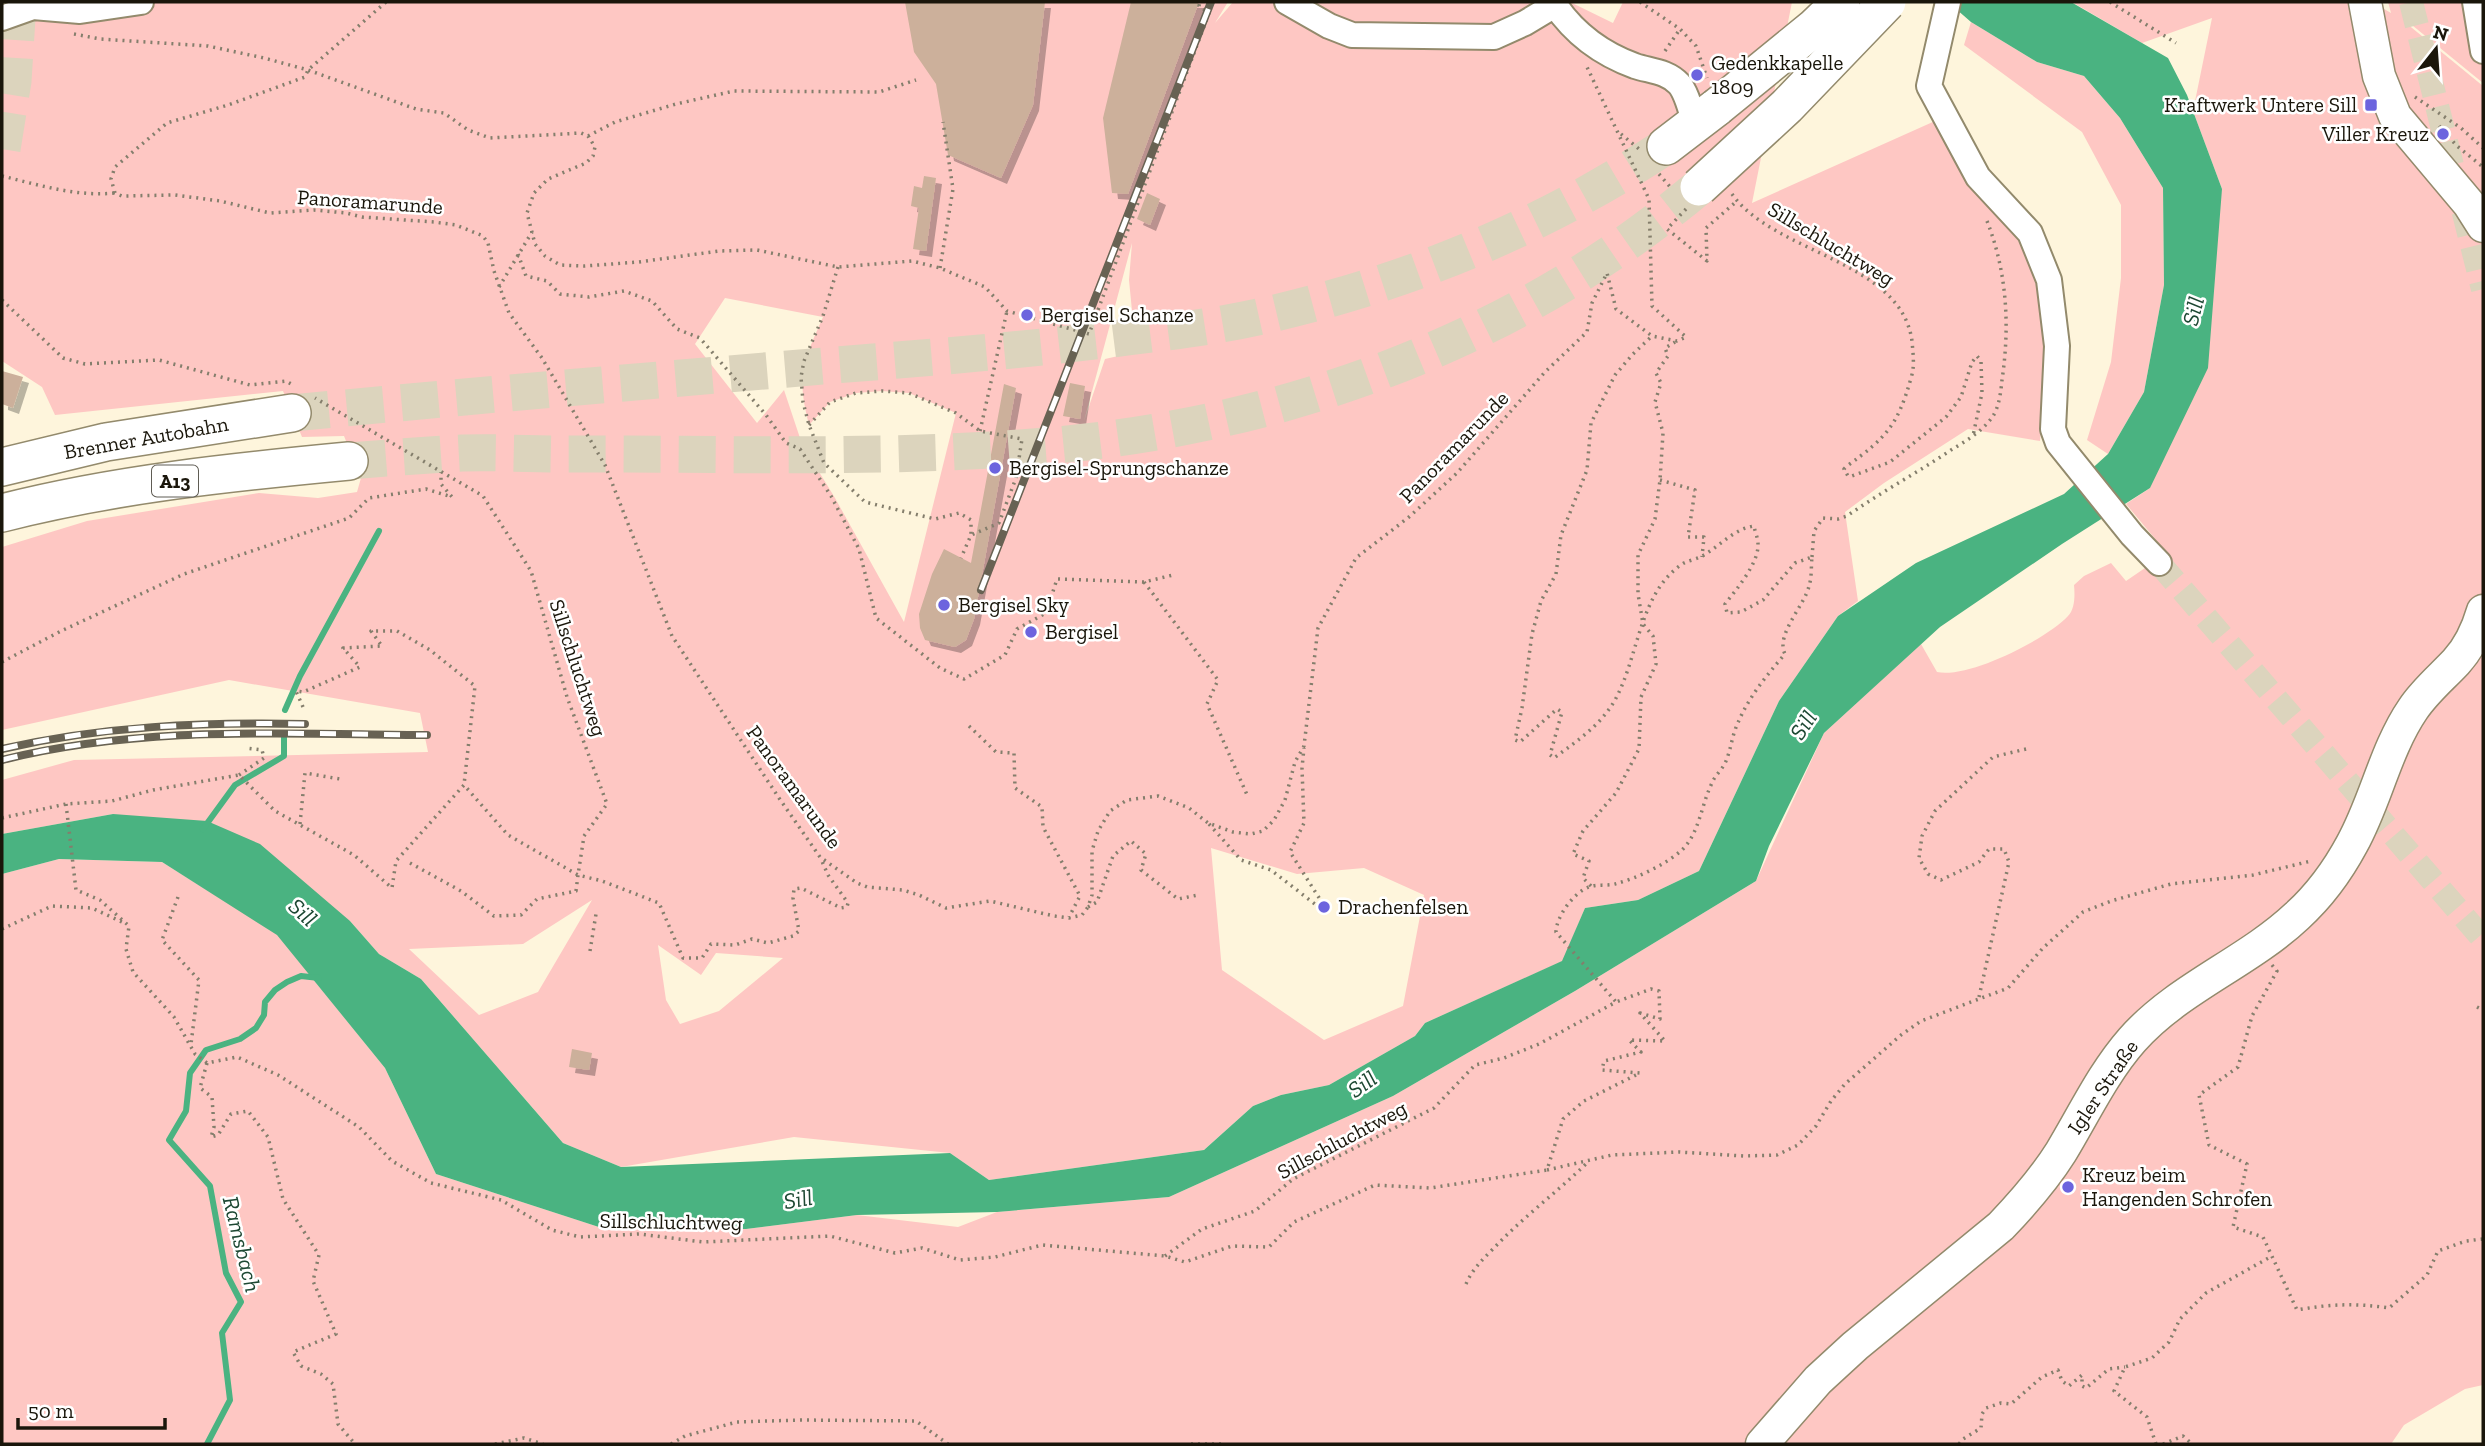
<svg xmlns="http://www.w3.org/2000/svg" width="2485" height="1446" viewBox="0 0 2485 1446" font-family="'Zilla Slab',serif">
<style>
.green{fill:#fec7c3;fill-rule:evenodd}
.water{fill:#4ab381}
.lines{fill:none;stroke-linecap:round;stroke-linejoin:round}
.stream{stroke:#4ab381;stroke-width:6}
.building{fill:#ccb09b;filter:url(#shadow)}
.minor-tunnel{stroke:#dcd4bd;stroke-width:24;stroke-dasharray:24 12;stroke-linecap:butt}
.highway-tunnel{stroke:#dcd4bd;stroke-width:37;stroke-dasharray:37 18;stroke-linecap:butt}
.minor-casing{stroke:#938a6c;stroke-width:28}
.major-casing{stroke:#938a6c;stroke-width:35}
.highway-casing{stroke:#938a6c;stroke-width:40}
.path{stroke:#847e6c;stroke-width:3.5;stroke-dasharray:2 5;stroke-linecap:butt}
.minor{stroke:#fff;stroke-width:24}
.major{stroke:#fff;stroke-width:32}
.highway{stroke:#fff;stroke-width:37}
.rail-casing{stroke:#686253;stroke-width:8}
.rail{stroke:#fff;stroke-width:5;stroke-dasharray:16;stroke-linecap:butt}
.highway-bridge-casing{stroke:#938a6c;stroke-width:40;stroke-linecap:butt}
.highway-bridge{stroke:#fff;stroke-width:37}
.poi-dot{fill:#6c64de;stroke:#fff;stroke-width:2.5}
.labels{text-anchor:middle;stroke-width:5;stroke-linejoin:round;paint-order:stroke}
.shield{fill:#fff;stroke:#5f5c54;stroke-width:2}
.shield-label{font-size:19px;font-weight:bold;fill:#1a160b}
.poi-label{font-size:21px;fill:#1a160b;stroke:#fff;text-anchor:start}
.street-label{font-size:21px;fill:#1a160b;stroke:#fff}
.water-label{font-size:23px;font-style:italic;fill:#1d4833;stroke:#fff}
</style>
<defs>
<filter id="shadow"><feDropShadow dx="6" dy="6" stdDeviation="0" flood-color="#0004"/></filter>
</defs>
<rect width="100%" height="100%" fill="#fef5dc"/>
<g class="green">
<path d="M 2,2 L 1228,2 L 1215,23 L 1233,2 L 1570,2 L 1613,23 L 1623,2 L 1792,2 L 1752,203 L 1935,121 L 2016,233 L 2041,294 L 2047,358 L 2040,441 L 1968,429 L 1884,483 L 1845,512 L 1858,601 L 1838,616 L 1779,701 L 1699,871 L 1638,900 L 1585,908 L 1563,961 L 1425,1023 L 1415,1036 L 1329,1085 L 1281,1095 L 1253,1106 L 1204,1150 L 989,1180 L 950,1153 L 794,1137 L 621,1167 L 563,1143 L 421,979 L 379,954 L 350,921 L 113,814 L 2,834 L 2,780 L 74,760 L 428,752 L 420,713 L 229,680 L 2,730 L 2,547 L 87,521 L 259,493 L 318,498 L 357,492 L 361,478 L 344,436 L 302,437 L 283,391 L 55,415 L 42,387 L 2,361 ZM 1132,243 L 1129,280 L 1136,352 L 1105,359 L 1084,421 ZM 725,298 L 823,317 C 803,363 796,374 809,425 L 830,402 L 856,393 L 882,391 L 909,393 L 956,413 L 904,622 L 835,498 L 802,444 L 784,390 L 757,423 L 695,344 ZM 1211,848 L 1297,874 L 1364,868 L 1424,895 L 1403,1006 L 1324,1040 L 1222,970 ZM 592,900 L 538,992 L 479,1015 L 409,949 L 523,944 ZM 658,945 L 701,975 L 716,953 L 783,958 L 719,1011 L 680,1024 L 666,1000 Z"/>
<path d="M 2072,2 L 2372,2 L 2391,13 L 2388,2 L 2412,2 L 2406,23 L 2483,86 L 2483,1385 L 2465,1389 L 2404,1425 L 2391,1444 L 2,1444 L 2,874 L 59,859 L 162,862 L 277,934 L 385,1068 L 436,1174 L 605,1229 L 746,1229 L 857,1215 L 958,1227 L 997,1212 L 1169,1197 L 1393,1096 L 1575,991 L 1756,881 L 1824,733 L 1921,644 L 1937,672 C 1968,679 2047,639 2068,616 C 2075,609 2075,595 2074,585 L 2084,576 L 2111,563 L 2126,581 L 2167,553 L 2126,504 L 2150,488 L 2222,189 L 2193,111 L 2212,18 L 2142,43 Z"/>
<path d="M 2414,2 L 2483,2 L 2483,83 L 2407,21 Z"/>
<path d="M 1971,22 L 2037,62 L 2084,76 L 2120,118 L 2163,188 L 2164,285 L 2144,392 L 2108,454 L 2087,440 L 2111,362 L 2121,278 L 2121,205 L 2082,132 L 1964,45 Z"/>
</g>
<path class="water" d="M 1948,2 L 2071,2 L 2168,58 L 2187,95 L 2222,189 L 2208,368 L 2150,488 L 2062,544 L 1940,627 L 1824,733 L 1769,846 L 1756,881 L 1575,991 L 1393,1096 L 1169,1197 L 997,1212 L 857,1215 L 746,1229 L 605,1229 L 436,1174 L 385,1068 L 277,935 L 162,862 L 59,859 L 2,874 L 2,834 L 113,814 L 207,821 L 260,844 L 350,921 L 379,954 L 421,979 L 563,1143 L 621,1167 L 950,1153 L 989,1180 L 1204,1150 L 1253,1106 L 1281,1095 L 1329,1085 L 1415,1036 L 1425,1023 L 1562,961 L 1585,908 L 1638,900 L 1699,871 L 1779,701 L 1838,616 L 1916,563 L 2064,494 L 2108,454 L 2144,392 L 2164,285 L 2163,188 L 2120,118 L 2084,76 L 2037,62 L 1971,22 Z"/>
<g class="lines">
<g class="stream">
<path d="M 285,710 L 300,676 L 379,531"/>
<path d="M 203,829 L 235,785 L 284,756 L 284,737"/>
<path d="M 207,1444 L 230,1400 L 222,1333 L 241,1302 L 226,1273 L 210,1186 L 169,1140 L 186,1111 L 190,1073 L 206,1050 L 240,1039 L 256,1028 L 264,1015 L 265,1002 L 275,990 L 287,982 L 301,976 L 319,978"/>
</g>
</g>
<g class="building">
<path d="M 905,2 L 1045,2 L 1033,105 L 1001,178 L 948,155 L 936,84 L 914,52 Z"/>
<path d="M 1131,2 L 1199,2 L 1128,194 L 1112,193 L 1103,118 Z"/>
<path d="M 924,176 L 936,178 L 926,251 L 913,249 L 919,208 L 911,206 L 914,186 L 922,188 Z"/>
<path d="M 1147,193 L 1160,199 L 1150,225 L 1137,219 Z"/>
<path d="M 2,371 L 23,377 L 13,408 L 2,404 Z"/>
<path d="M 1070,383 L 1085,386 L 1080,419 L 1063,416 Z"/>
<path d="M 1004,384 L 1016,388 L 974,619 L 966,640 L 955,647 L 925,640 L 920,628 L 919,614 L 932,574 L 944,549 L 971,563 Z"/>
<path d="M 572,1049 L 592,1053 L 589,1070 L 569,1067 Z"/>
</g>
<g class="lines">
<g class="minor-tunnel">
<path d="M 2411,2 L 2483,289"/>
<path d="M 2159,563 L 2483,939"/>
</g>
<g class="highway-tunnel">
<path d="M 2,149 L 13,81 L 18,2"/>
<path d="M 292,413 C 469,396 646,381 823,366 C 925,358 1027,350 1128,337 C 1177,331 1227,325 1275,313 C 1415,280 1545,226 1666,146"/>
<path d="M 349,461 C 387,458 425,455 462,453 C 495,452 529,454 562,454 C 736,453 912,461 1086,442 C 1309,416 1526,333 1699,187"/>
</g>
<defs>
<g id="minor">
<path d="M 1287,2 L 1329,26 L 1352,35 L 1494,37 L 1525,23 L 1555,5"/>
<path d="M 1556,2 L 1555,5 C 1574,33 1602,54 1635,66 C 1650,71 1667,71 1679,84 C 1687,93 1691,112 1695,124"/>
<path d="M 1948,2 L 1929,86 L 1978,177 L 2030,233 L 2049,280 L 2057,346 L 2053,429 L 2058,443 L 2132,535 L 2159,563"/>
<path d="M 2475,2 L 2483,51"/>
<path d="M 2,18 L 33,7 L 80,11 L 141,2"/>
</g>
<g id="major">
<path d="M 2365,2 L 2379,76 L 2395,116 L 2469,204 L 2483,226"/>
<path d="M 1762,1444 L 1818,1380 L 1855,1346 L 2001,1226 C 2023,1203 2044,1179 2061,1152 C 2084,1114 2103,1073 2132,1040 C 2178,988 2247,963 2297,916 C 2319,896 2338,870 2352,844 C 2376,801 2385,750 2413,709 C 2425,691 2442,677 2456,662 C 2469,648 2478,628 2483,611"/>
</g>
<g id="highway">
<path d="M 1666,146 L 1717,107"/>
<path d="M 2,467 L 106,442 L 292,413"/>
<path d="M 2,513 C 115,484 233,472 349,461"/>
</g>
</defs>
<use href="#minor" class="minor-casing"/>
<use href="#major" class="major-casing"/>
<use href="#highway" class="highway-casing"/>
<g class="path">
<path d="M 386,2 L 308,70 L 305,77 L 228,105 L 167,123 L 115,167 L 111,179 L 115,193 L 122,196 L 175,195 L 220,201 L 270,213 L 314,210 L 346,213 L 362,217 L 434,222 L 456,225 L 483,236 L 488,243 L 494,271 L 509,313 L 542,358 L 605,465 L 672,636 L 779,798 L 820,857 L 857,883 L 867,887 L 903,890 L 919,895 L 946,908 L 990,901 L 1054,916 L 1069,918 L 1082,915 L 1088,907 L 1092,895 L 1092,851 L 1098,831 L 1110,811 L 1127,800 L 1158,796 L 1189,808 L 1208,823 L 1233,832 L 1251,834 L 1263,831 L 1274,820 L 1285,800 L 1295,762 L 1304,746 L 1318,628 L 1356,558 L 1409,517 L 1457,473 L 1545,372 L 1587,332 L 1592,303 L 1607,273 L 1616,309 L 1652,336 L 1677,341 L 1686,337 L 1652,306 L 1649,199 L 1587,67"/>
<path d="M 1640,2 L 1680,29 L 1696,46 L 1707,78"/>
<path d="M 2110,2 L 2176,43"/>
<path d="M 74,34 L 100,39 L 208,46 L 264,58 L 308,70 L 416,109 L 444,113 L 468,130 L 490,138 L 581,133 L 588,136 L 595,147 L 593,156 L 586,163 L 548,179 L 534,193 L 527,213 L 535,244 L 545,256 L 560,265 L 584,266 L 639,262 L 719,251 L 757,250 L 838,267 L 912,261 L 940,268 L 985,287 L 1007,311 L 1089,334 L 1209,13 L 1199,6 L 1200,2"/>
<path d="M 1665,51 L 1680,29"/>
<path d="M 2415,97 L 2461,128 L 2483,148"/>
<path d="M 2439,126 L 2457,146 L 2483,167"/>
<path d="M 1621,134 L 1639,149"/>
<path d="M 588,136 L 615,122 L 676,104 L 734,91 L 879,92 L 916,80"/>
<path d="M 1659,174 L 1672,189"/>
<path d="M 2,176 C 39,185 77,197 115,193"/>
<path d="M 1732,194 C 1774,254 1901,260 1912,341 C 1913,354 1915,366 1911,378 C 1898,425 1886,438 1847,466 L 1844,469 L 1848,476 L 1852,476 L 1890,462 L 1946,417 L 1961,397 L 1972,362 L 1977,356 L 1981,361 L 1982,393 L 1973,436"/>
<path d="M 1686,209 L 1667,229 L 1707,261 L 1706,228 L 1737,201"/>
<path d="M 518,254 L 526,276 L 547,281 L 560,294 L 589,297 L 624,291 L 652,301 L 677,329 L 700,338 L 766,415 L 786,443 L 800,449 L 831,496 L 859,549 L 876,618 L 940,668 L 964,679 L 1005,655 L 1017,629 L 1046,613 L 1057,579 L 1144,582 L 1173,575"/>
<path d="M 838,267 L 823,316 L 804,361 L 801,377 L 803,402 L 809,425 L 824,463 L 865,502 L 935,519 L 959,513 L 971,520 L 971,535 L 961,558"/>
<path d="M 940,268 L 953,189 L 943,122"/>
<path d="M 499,287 L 532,232"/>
<path d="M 2,300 L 63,358 L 85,364 L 159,360 L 250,385 L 286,381 L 293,385"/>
<path d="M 809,425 L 830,402 L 856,393 L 882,391 L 909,393 L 956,413 L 980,431 L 1022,439 L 1016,478 L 999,523 L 971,535"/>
<path d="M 980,431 L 1007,311"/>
<path d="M 1660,480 L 1695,490 L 1688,537 L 1704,537 L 1702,557"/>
<path d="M 1812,557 L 1814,531 L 1823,518 L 1838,519 L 1847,516 C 1881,492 1917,473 1951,450 C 1966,441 1983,431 1993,416 C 1999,407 2001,391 2002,380 C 2010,326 2007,272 1987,221"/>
<path d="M 1144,582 L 1218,680 L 1207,704 L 1248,797"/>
<path d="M 2,662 L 61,631 L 184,574 L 349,518 L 369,498 L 426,489 L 452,497 L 441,484 L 441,472"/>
<path d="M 303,707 L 296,691 L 303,692 L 360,667 L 343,648 L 382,646 L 371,631 L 397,631 L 430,650 L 475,686 L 464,785"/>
<path d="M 969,726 L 996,752 L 1014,753 L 1015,788 L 1042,807 L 1043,827 L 1080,896 L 1069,917"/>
<path d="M 239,775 L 264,758 L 262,750 L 245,748"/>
<path d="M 66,804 L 76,890 L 100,900 L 129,926 L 126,949 L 133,972 L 174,1017 L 195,1054 L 207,1063 L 237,1057 L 278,1075 L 359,1127 L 392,1161 L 431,1183 L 501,1200 L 552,1230 L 580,1237 L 639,1234 L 703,1242 L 830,1236 L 895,1253 L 922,1248 L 960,1260 L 995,1257 L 1042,1245 L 1165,1256 L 1185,1262 L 1232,1246 L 1269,1247 L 1294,1222 L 1375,1185 L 1430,1188 L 1547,1170 L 1563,1119 L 1584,1101 L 1640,1073 L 1602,1070 L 1604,1061 L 1641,1052 L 1629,1040 L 1665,1041 L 1640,1013 L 1660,1019 L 1659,991 L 1651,989 L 1616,1002"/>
<path d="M 2,818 L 66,804 L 112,801 L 153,790 L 239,775 L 275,811 L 354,855 L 392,888 L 396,861 L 464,785 L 508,835 L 578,875 L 584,836 L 607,804 L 567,697 L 531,571 L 483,496 L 315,398"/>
<path d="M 300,824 L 305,773 L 340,779"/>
<path d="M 1209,824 L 1241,860 L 1271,870 L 1320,908 L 1323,904 L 1290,852 L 1304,823 L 1302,768 L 1304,748"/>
<path d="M 410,863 L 461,891 L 494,916 L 521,915 L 537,899 L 576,891 L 578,875 L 602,881 L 659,903 L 683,958 L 702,958 L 711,944 L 735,945 L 752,939 L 768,943 L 793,936 L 799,931 L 793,898 L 794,889 L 801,888 L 841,908 L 847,907 L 848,903 L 828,875 L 821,859"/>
<path d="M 1591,886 L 1583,878 L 1589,861 L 1573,854 L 1583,831 L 1616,793 L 1639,749 L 1641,697 L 1656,664 L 1653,636 L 1643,624 L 1638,594 L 1638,555 L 1655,519 L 1660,480 L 1663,433 L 1655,402 L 1661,383 L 1656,373 L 1668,356 L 1665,348 L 1675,342"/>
<path d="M 178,897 L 162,940 L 199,980 L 191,1044"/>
<path d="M 1088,907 L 1097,902 L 1113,856 L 1131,841 L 1146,854 L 1141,870 L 1178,899 L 1198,895"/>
<path d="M 2,929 L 52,906 L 92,908 L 124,923"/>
<path d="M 590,951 L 596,914"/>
<path d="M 2272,965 L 2277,971 L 2252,1016 L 2238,1067 L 2199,1095 L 2209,1145 L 2247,1164 L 2233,1227 L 2263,1237 L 2297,1310 C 2329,1304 2357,1303 2389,1308 L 2427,1275 L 2438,1251 L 2466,1241 L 2483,1239"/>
<path d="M 1979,997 L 2009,862 L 2004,849 L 1989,849 L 1979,862 L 1941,880 L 1928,874 L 1919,858 L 1922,836 L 1935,811 L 1993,757 L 2030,748"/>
<path d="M 2477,1007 L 2483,1010"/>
<path d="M 207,1063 L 200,1088 L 212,1097 L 214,1127 L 211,1137 L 218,1135 L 231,1114 L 248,1111 L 268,1137 L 283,1199 L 319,1255 L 313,1281 L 336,1334 L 293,1352 L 301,1366 L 321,1374 L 333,1384 L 338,1424 L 355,1444"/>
<path d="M 1547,1170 L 1612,1155 L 1679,1152 L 1744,1156 L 1777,1155 L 1798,1145 L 1816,1126 L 1831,1101 L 1845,1084 L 1901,1035 L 1921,1021 L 2008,988 L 2043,948 L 2083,912 L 2111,901 L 2171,884 L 2253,875 L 2311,861"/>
<path d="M 1165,1256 L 1202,1229 L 1255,1211 L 1293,1179 L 1434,1108 L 1475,1065 L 1504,1058 L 1539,1044 L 1616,1002 L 1556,932 C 1556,917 1574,892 1589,887 C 1597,884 1607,886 1615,884 C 1637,878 1665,865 1682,850 C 1700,832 1701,805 1712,783 C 1715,775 1723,769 1726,761 C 1731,749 1732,736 1737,725 C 1748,698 1766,676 1785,654 C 1775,635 1805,605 1809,586 C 1812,577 1811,566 1812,557 L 1795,563 L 1763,600 L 1741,612 L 1727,613 L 1725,604 C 1736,590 1759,563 1758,544 C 1758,538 1755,532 1754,526 C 1734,529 1721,545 1704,555 C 1698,559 1690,560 1684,563 C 1639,591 1639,657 1615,700 C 1601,725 1577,741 1554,758 L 1550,755 L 1562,712 L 1557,709 L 1520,742 L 1515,740 L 1522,708 L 1532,634 L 1541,601 L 1556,574 L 1561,535 L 1587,470 L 1591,423 L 1615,375 L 1633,354 L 1652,336"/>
<path d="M 1466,1284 C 1472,1270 1482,1260 1493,1249 C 1522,1218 1556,1193 1587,1163"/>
<path d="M 495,1444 L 524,1438 L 543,1444"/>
<path d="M 671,1444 L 685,1436 L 737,1422 L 800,1420 L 916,1421 L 948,1444"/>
<path d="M 1191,1444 L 1226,1444"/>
<path d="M 1959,1444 L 1963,1439 L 1981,1428 L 1982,1414 L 1986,1408 L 2001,1403 L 2011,1404 L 2042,1377 L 2058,1370 L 2062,1381 L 2069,1386 L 2082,1375 L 2082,1386 L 2086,1388 L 2109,1369 L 2125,1367"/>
<path d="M 2156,1444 L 2147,1417 L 2114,1391 L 2125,1367 L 2152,1358 L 2169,1342 L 2180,1319 L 2206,1293 L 2272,1256"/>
<path d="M 2163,1444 L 2183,1436 L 2192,1444"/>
</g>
<use href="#minor" class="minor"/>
<use href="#major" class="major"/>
<use href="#highway" class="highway"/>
<defs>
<g id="rail">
<path d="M 981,590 L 1211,2"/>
<path d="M 2,749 C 102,726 202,722 305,724"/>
<path d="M 2,760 C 141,725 285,734 427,735"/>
</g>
</defs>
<use href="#rail" class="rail-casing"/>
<use href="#rail" class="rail"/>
<defs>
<g id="highway-bridge">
<path d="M 1717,107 L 1815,27 L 1841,2"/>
<path d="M 1699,187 L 1787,106 L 1887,2"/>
</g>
</defs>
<use href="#highway-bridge" class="highway-bridge-casing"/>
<use href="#highway-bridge" class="highway-bridge"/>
</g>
<g class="poi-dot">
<circle cx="1697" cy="75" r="7"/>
<rect x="2364" y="98" width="14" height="14" rx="3.5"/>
<circle cx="2443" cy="134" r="7"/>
<circle cx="1027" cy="315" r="7"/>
<circle cx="995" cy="468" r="7"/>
<circle cx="944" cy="605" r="7"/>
<circle cx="1031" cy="632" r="7"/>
<circle cx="1324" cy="907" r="7"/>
<circle cx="2068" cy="1187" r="7"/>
</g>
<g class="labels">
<rect class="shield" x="152" y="465.5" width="46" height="31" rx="5"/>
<g class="shield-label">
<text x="175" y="488">A13</text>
</g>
<g class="poi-label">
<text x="1711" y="70">Gedenkkapelle<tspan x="1711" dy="24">1809</tspan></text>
<text x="2357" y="112" text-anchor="end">Kraftwerk Untere Sill</text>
<text x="2429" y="141" text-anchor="end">Viller Kreuz</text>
<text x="1041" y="322">Bergisel Schanze</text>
<text x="1009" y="475">Bergisel-Sprungschanze</text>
<text x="958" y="612">Bergisel Sky</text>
<text x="1045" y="639">Bergisel</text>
<text x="1338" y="914">Drachenfelsen</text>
<text x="2082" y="1182">Kreuz beim<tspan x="2082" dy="24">Hangenden Schrofen</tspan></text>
</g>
<g class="street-label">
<text transform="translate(370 202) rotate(4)" y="7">Panoramarunde</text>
<text transform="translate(1831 244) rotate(31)" y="7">Sillschluchtweg</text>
<text transform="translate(146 438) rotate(-10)" y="7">Brenner Autobahn</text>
<text transform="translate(1454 447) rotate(-46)" y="7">Panoramarunde</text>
<text transform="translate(578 668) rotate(72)" y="7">Sillschluchtweg</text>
<text transform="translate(794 787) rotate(54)" y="7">Panoramarunde</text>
<text transform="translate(2103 1087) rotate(-56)" y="7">Igler Straße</text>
<text transform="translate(1342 1140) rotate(-28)" y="7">Sillschluchtweg</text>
<text transform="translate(671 1222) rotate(1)" y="7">Sillschluchtweg</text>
</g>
<g class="water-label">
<text transform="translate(2193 311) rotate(-75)" y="8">Sill</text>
<text transform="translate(1803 725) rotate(-56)" y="8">Sill</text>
<text transform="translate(303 912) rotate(43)" y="8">Sill</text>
<text transform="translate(1362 1084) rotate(-35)" y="8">Sill</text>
<text transform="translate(798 1199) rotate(-9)" y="8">Sill</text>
<text transform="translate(242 1244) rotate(76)" y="8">Ramsbach</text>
</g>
</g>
<rect width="2485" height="1446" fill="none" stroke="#1a160b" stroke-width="7"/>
<g transform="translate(2436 49) rotate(17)" stroke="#ffffff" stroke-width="5" paint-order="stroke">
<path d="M0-5L12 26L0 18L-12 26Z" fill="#1a160b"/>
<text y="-10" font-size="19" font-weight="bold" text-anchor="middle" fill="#1a160b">N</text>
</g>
<path d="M18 1418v10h147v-10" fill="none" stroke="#1a160b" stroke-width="3.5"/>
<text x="28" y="1418" font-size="21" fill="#1a160b" stroke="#ffffff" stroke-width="5" paint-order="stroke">50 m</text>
</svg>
